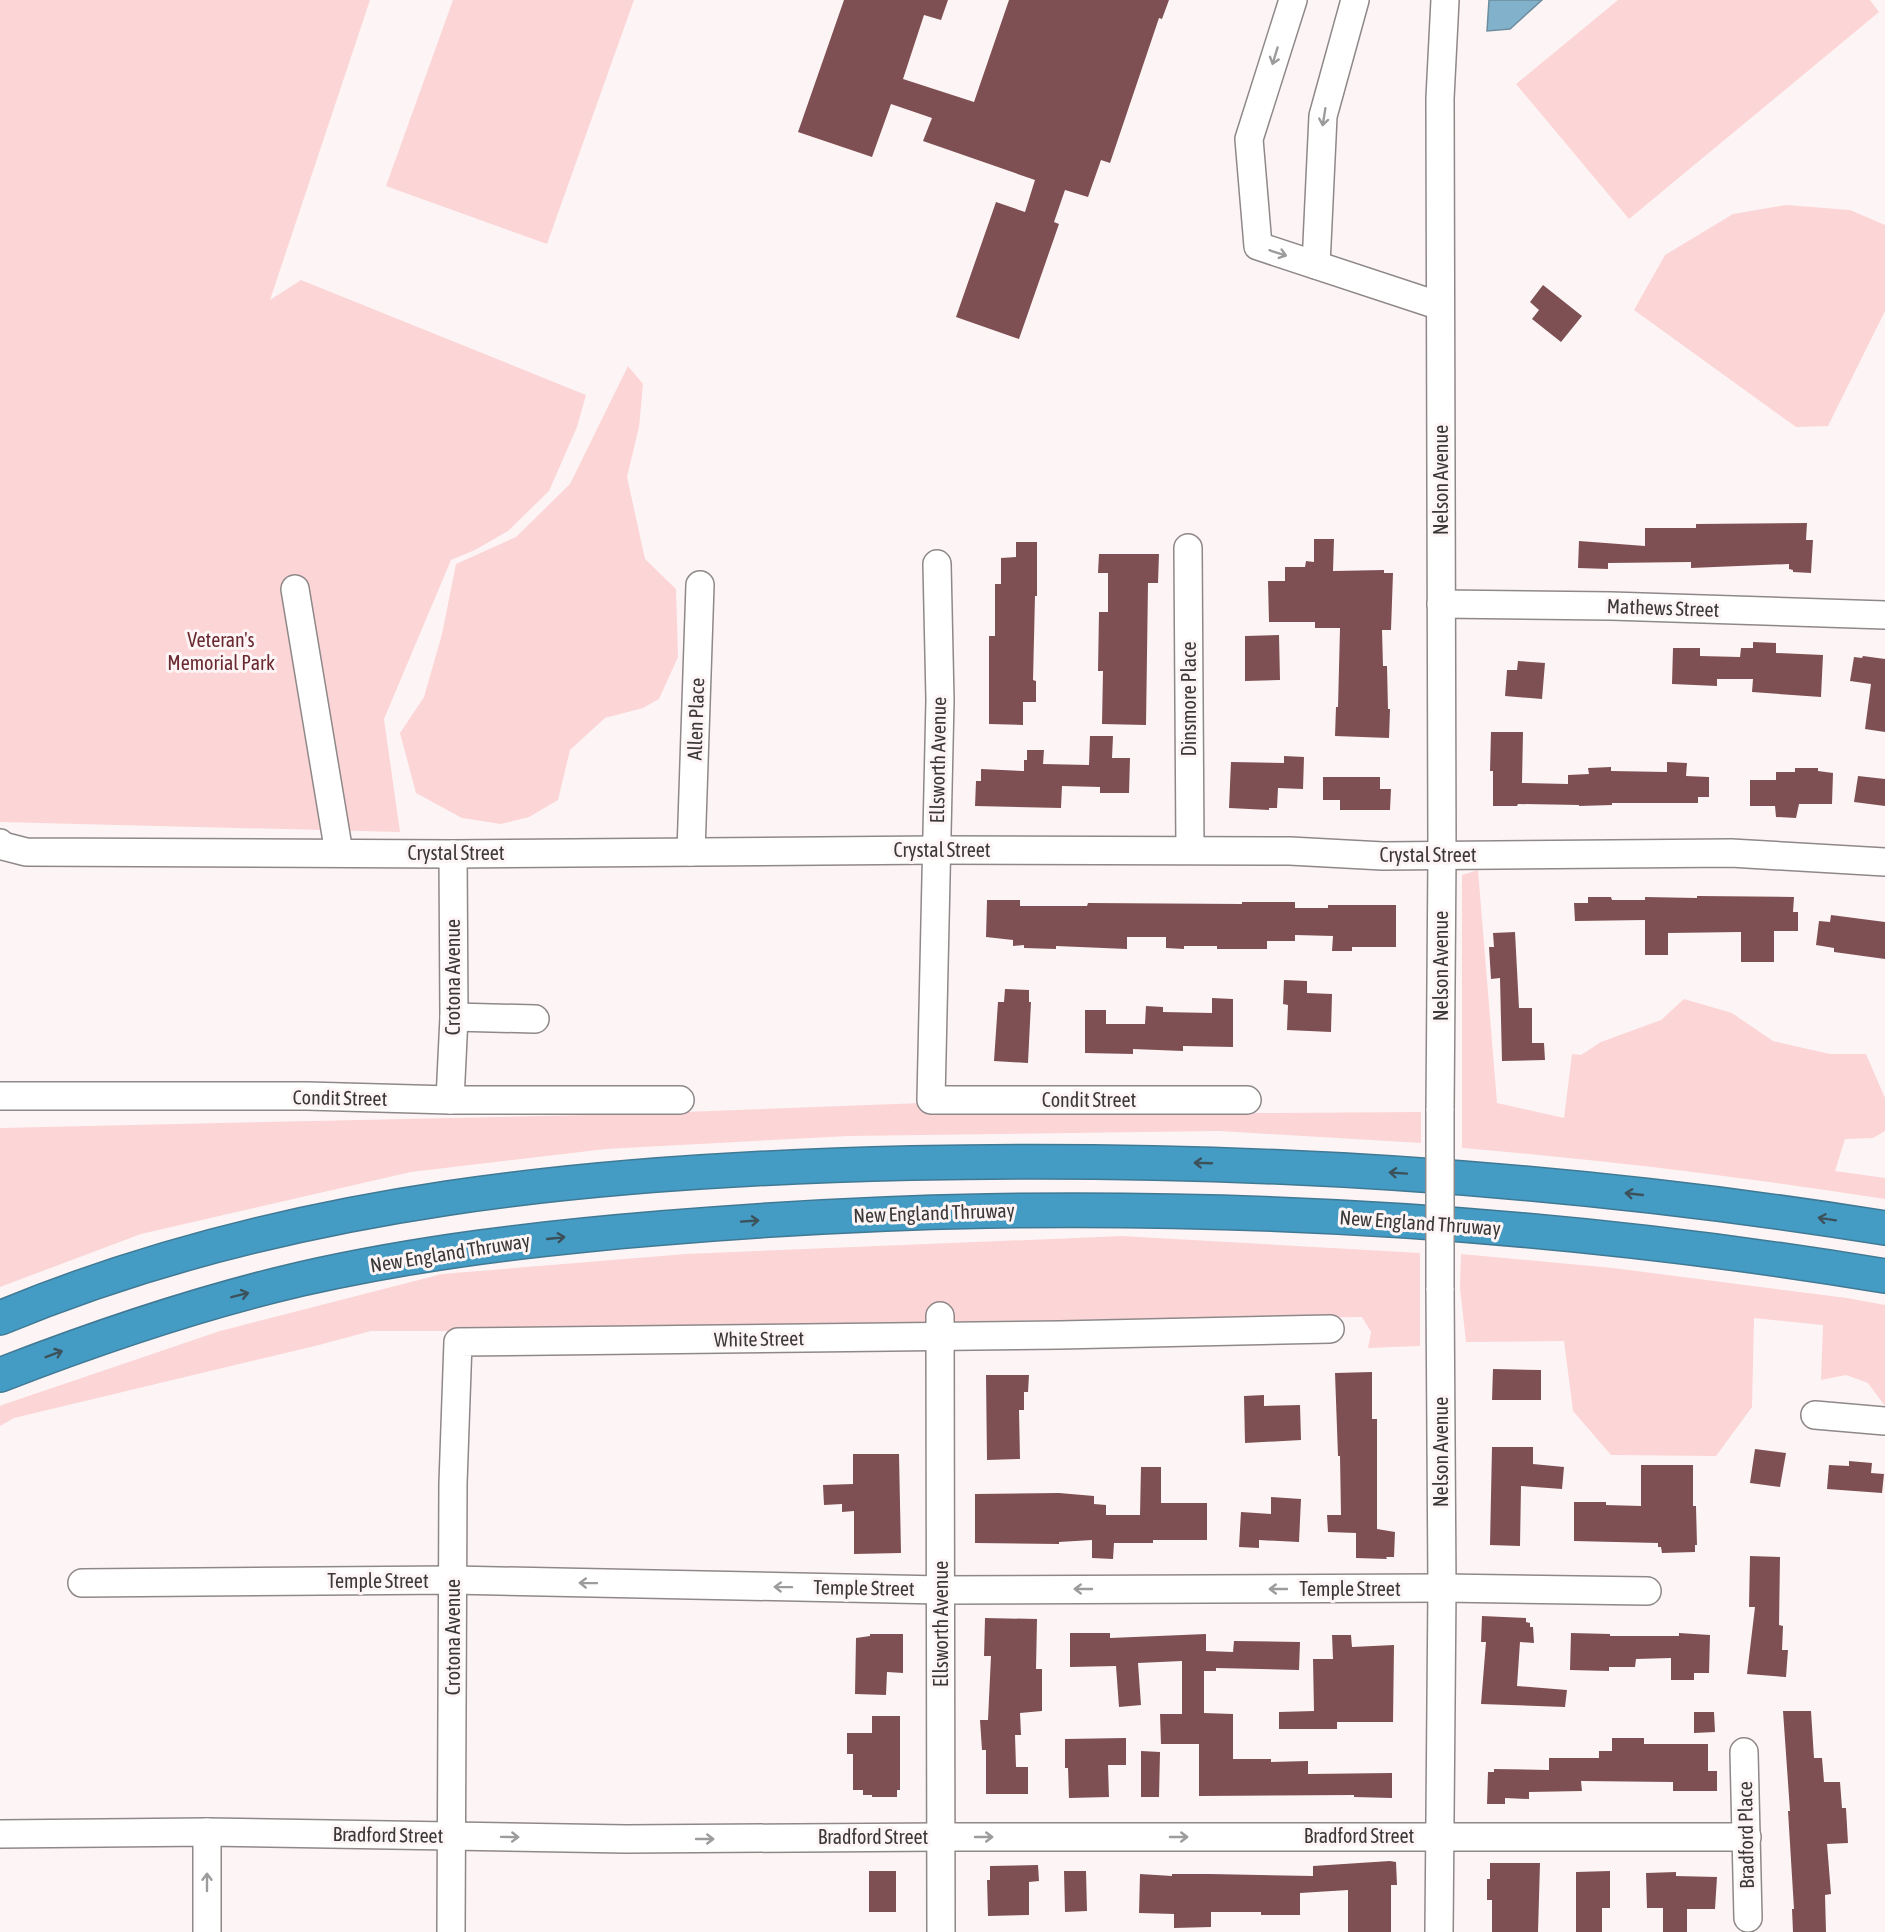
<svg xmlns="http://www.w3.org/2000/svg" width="1885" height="1932" viewBox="0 0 1885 1932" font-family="'Asap Condensed',sans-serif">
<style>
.green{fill:#fcd5d7}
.water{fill:#82b2cb;stroke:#6d8d9f;stroke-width:1.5}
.building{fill:#7f5053}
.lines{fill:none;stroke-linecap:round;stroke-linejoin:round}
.minor-casing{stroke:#8f8888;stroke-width:30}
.highway-casing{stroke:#417994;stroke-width:36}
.minor{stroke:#fff;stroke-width:27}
.highway{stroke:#449cc5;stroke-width:33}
.minor-bridge-casing{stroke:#8f8888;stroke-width:30;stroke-linecap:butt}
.minor-bridge{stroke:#fff;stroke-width:27}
.oneway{stroke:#9d9c9c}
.oneway2{stroke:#3d515b}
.labels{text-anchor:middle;stroke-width:6;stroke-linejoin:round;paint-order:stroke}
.street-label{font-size:20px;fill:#3b3838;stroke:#fdf5f5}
.park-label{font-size:20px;fill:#6a2931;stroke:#fdf5f5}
</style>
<rect width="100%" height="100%" fill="#fdf5f5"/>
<g class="green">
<path d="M 0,0 L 370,0 L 270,300 L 301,280 L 586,395 L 577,427 L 549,491 L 508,531 L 475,550 L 451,560 L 384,719 L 400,832 L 0,822 Z"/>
<path d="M 453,0 L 634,0 L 547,244 L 386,186 Z"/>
<path d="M 1618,0 L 1870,0 L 1879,12 L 1629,219 L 1516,84 Z"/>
<path d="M 1786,205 L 1850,210 L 1885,225 L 1885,311 L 1828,426 L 1796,427 L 1634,310 L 1665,255 L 1733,214 Z"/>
<path d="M 628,366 L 643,384 L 639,427 L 627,477 L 645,559 L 676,589 L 678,657 L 659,699 L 643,708 L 605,718 L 570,750 L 558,800 L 529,817 L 501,824 L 462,818 L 416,793 L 400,733 L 424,697 L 442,634 L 456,564 L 516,537 L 570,484 Z"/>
<path d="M 1478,870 L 1497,1103 L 1564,1118 L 1572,1054 L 1581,1055 L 1601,1042 L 1661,1020 L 1684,999 L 1732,1013 L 1773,1041 L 1830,1054 L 1866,1054 L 1885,1098 L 1885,1131 L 1873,1138 L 1845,1139 L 1835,1171 L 1885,1178 L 1885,1199 C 1744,1177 1604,1160 1462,1148 L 1462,875 Z"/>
<path d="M 922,1103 L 934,1109 L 1267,1113 L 1421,1112 L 1421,1143 L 1219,1131 L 848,1136 L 606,1149 L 411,1172 L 141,1234 L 0,1287 L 0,1128 L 632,1114 Z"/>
<path d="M 1122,1236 L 1420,1253 L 1420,1346 L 1368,1348 L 1371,1332 L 1362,1317 L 966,1321 L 449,1331 L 371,1331 L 315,1346 L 14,1418 L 0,1426 L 0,1406 L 2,1405 L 220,1331 L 442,1274 L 686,1254 Z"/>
<path d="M 1461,1254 L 1613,1268 L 1847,1298 L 1885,1305 L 1885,1406 L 1868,1383 L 1846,1375 L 1821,1380 L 1823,1325 L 1754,1318 L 1752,1407 L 1716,1456 L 1611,1455 L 1573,1411 L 1564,1341 L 1466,1342 L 1460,1288 Z"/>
</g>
<path class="water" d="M 1489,0 L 1542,0 L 1510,29 L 1487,31 Z"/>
<g class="building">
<path d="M 844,0 L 948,0 L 941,20 L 924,15 L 903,79 L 974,102 L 1009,0 L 1169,0 L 1162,19 L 1159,18 L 1110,163 L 1101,160 L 1088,197 L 1065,190 L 1054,222 L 1059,224 L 1019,339 L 956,317 L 996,202 L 1025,212 L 1035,180 L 923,141 L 932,118 L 891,104 L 872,157 L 798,132 Z"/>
<path d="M 1543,285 L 1582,316 L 1561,342 L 1532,319 L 1539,310 L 1530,302 Z"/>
<path d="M 1807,523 L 1806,540 L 1813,540 L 1811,573 L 1793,572 L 1793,570 L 1789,569 L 1789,564 L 1691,568 L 1691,562 L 1608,563 L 1608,569 L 1578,568 L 1579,541 L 1645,546 L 1645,528 L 1696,528 L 1696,524 Z"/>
<path d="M 1314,539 L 1334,539 L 1333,571 L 1384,570 L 1384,573 L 1393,573 L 1391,630 L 1382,630 L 1383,666 L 1387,666 L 1388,709 L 1390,709 L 1389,738 L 1335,736 L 1336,707 L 1338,707 L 1340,628 L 1315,628 L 1315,622 L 1269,622 L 1268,581 L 1285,581 L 1285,567 L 1305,567 L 1306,561 L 1314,562 Z"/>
<path d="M 1016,542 L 1037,542 L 1037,596 L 1035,596 L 1033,680 L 1036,681 L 1036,702 L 1023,702 L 1023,725 L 989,724 L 989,636 L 995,636 L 995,584 L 1001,584 L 1001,558 L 1016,557 Z"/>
<path d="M 1099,554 L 1159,554 L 1158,583 L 1148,583 L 1146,725 L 1102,724 L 1103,671 L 1098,671 L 1099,612 L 1108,612 L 1108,573 L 1098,573 Z"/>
<path d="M 1279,635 L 1280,680 L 1245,681 L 1245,636 Z"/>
<path d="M 1753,642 L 1776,643 L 1776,653 L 1823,655 L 1821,697 L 1752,692 L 1753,679 L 1717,679 L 1717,686 L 1672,684 L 1673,648 L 1700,648 L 1700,656 L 1740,657 L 1741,648 L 1753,648 Z"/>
<path d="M 1863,656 L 1885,659 L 1885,732 L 1865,729 L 1871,684 L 1850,681 L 1854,657 L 1862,658 Z"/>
<path d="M 1518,661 L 1545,663 L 1542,699 L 1505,696 L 1507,670 L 1517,670 Z"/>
<path d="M 1491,732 L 1523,732 L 1522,783 L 1568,784 L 1568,775 L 1589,774 L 1588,768 L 1611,767 L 1611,771 L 1667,772 L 1667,762 L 1687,763 L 1686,776 L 1709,777 L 1709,797 L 1698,797 L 1698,803 L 1612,803 L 1612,805 L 1579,806 L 1579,805 L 1518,804 L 1517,806 L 1493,806 L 1493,771 L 1490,771 Z"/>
<path d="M 1090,736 L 1113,736 L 1112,758 L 1130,758 L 1129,793 L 1100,793 L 1100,787 L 1062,786 L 1061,808 L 975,806 L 976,781 L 981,781 L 981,769 L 1024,771 L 1024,760 L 1027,760 L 1027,750 L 1044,750 L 1043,764 L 1089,765 Z"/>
<path d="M 1284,756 L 1304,757 L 1303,789 L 1278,788 L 1277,808 L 1269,808 L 1269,810 L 1229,808 L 1231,762 L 1284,763 Z"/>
<path d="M 1795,768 L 1818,768 L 1818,771 L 1833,773 L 1832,804 L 1799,804 L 1796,818 L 1776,817 L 1775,806 L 1750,806 L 1750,780 L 1776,780 L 1776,772 L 1795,772 Z"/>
<path d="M 1858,776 L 1885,779 L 1885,806 L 1854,802 Z"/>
<path d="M 1323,777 L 1380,777 L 1380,789 L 1391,789 L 1390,810 L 1340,810 L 1340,800 L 1323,800 Z"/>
<path d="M 1697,896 L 1794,897 L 1793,912 L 1798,912 L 1798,931 L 1774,931 L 1774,962 L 1741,962 L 1741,932 L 1668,933 L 1668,955 L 1645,955 L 1645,920 L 1575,921 L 1574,903 L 1588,903 L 1588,897 L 1611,897 L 1612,900 L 1645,900 L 1645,897 L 1697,898 Z"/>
<path d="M 987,900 L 1020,900 L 1020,906 L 1087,906 L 1088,903 L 1242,904 L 1242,902 L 1295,902 L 1295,908 L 1328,908 L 1328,905 L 1396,905 L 1396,947 L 1352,947 L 1352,951 L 1332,951 L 1333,936 L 1295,935 L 1295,941 L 1267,941 L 1267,949 L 1217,949 L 1217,946 L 1184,946 L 1184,949 L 1166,948 L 1166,937 L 1127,937 L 1127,949 L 1056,946 L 1056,949 L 1024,948 L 1024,945 L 1013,946 L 1013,940 L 986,937 Z"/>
<path d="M 1831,915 L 1885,922 L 1885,959 L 1834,952 L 1834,948 L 1816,945 L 1819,921 L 1830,922 Z"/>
<path d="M 1515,932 L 1519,1008 L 1532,1008 L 1532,1043 L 1544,1043 L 1545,1060 L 1502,1061 L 1500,978 L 1491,979 L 1489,947 L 1494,947 L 1493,933 Z"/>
<path d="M 1284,980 L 1307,981 L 1307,993 L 1332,994 L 1331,1032 L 1287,1030 L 1288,1005 L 1283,1004 Z"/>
<path d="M 1005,989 L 1029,990 L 1029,1002 L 1031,1002 L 1028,1063 L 994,1061 L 998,1002 L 1004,1002 Z"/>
<path d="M 1212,998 L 1233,999 L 1233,1047 L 1183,1046 L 1183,1051 L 1133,1049 L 1133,1054 L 1085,1053 L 1085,1010 L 1106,1010 L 1106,1024 L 1145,1024 L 1146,1006 L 1163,1007 L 1163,1012 L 1212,1013 Z"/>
<path d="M 1493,1369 L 1541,1370 L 1541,1400 L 1492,1400 Z"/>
<path d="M 1372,1372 L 1372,1419 L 1377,1419 L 1377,1529 L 1395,1532 L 1394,1557 L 1386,1557 L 1387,1559 L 1356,1558 L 1356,1533 L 1328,1532 L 1327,1515 L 1341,1515 L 1340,1456 L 1338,1456 L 1335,1373 Z"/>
<path d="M 986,1375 L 1029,1375 L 1028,1392 L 1024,1392 L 1024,1410 L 1019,1410 L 1020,1459 L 987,1460 Z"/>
<path d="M 1264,1395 L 1264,1406 L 1300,1405 L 1301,1440 L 1245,1443 L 1244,1396 Z"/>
<path d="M 1492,1447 L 1533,1447 L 1533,1464 L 1564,1467 L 1562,1489 L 1521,1486 L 1520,1546 L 1490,1545 Z"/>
<path d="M 1755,1449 L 1786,1453 L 1780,1487 L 1750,1483 Z"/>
<path d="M 853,1454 L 899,1454 L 901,1553 L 854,1554 L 854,1511 L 842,1512 L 842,1504 L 824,1505 L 823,1485 L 853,1484 Z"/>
<path d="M 1849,1461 L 1872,1463 L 1871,1473 L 1884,1474 L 1882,1493 L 1827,1489 L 1829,1465 L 1849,1466 Z"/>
<path d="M 1641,1465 L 1693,1465 L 1693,1506 L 1696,1506 L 1697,1545 L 1695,1545 L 1695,1552 L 1662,1553 L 1661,1547 L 1658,1547 L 1658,1543 L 1574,1541 L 1574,1502 L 1606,1502 L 1606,1505 L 1641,1506 Z"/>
<path d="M 1141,1467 L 1161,1467 L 1161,1503 L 1207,1503 L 1207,1540 L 1153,1540 L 1153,1543 L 1114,1543 L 1113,1559 L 1092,1558 L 1092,1540 L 1059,1542 L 1059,1544 L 975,1543 L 975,1494 L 1059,1493 L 1094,1496 L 1094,1504 L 1106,1505 L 1106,1515 L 1140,1515 Z"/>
<path d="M 1271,1497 L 1301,1499 L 1299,1542 L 1259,1540 L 1259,1548 L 1239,1547 L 1241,1512 L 1271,1514 Z"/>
<path d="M 1750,1556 L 1780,1557 L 1779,1625 L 1783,1626 L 1782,1650 L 1788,1650 L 1786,1677 L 1747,1674 L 1755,1607 L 1749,1607 Z"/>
<path d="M 1482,1616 L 1526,1618 L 1526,1622 L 1530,1623 L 1530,1627 L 1533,1627 L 1534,1643 L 1520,1642 L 1517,1686 L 1567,1690 L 1565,1707 L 1481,1704 L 1486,1642 L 1481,1642 Z"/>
<path d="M 985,1618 L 1037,1619 L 1036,1669 L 1042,1669 L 1042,1711 L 1020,1713 L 1021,1735 L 1015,1735 L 1016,1767 L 1028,1767 L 1028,1794 L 986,1794 L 986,1750 L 982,1750 L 980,1720 L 988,1720 L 991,1656 L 984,1656 Z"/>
<path d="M 1070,1633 L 1110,1633 L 1110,1638 L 1206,1634 L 1206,1651 L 1233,1652 L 1234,1641 L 1300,1642 L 1299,1670 L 1216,1668 L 1216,1671 L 1204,1671 L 1204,1713 L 1233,1714 L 1233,1759 L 1271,1759 L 1271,1762 L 1308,1761 L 1308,1774 L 1392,1773 L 1392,1798 L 1354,1797 L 1354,1795 L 1199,1796 L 1199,1744 L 1161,1744 L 1160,1714 L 1182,1714 L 1182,1661 L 1138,1663 L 1141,1705 L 1119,1707 L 1116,1666 L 1070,1667 Z"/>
<path d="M 1571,1633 L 1610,1634 L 1610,1636 L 1679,1636 L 1679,1633 L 1710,1635 L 1709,1673 L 1694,1673 L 1694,1680 L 1671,1680 L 1671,1658 L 1636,1659 L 1635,1667 L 1609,1667 L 1609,1671 L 1570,1670 Z"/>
<path d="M 870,1634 L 903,1634 L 903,1673 L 887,1672 L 886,1695 L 855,1694 L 856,1638 L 870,1636 Z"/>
<path d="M 1332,1635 L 1351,1635 L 1352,1647 L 1394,1645 L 1393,1722 L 1337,1722 L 1337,1729 L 1279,1729 L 1279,1712 L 1314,1711 L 1313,1659 L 1333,1659 Z"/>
<path d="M 1783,1711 L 1811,1711 L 1814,1758 L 1822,1758 L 1824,1782 L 1840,1782 L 1842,1808 L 1846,1808 L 1848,1843 L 1827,1844 L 1831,1894 L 1825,1895 L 1826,1932 L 1793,1932 L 1792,1909 L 1794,1909 L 1788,1811 L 1790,1811 Z"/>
<path d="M 1694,1712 L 1714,1712 L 1715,1732 L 1694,1733 Z"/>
<path d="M 872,1716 L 900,1716 L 900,1790 L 897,1790 L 897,1797 L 872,1797 L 872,1795 L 863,1795 L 863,1790 L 853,1790 L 853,1754 L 847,1754 L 847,1733 L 872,1733 Z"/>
<path d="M 1126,1738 L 1126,1765 L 1108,1765 L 1109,1797 L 1069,1798 L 1068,1768 L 1065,1768 L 1065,1739 Z"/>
<path d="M 1612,1738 L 1644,1738 L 1644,1744 L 1708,1744 L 1708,1771 L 1717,1771 L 1717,1791 L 1673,1791 L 1673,1782 L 1581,1781 L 1582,1791 L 1529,1792 L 1529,1799 L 1505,1798 L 1505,1804 L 1487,1804 L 1488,1772 L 1494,1772 L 1494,1769 L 1549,1770 L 1549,1758 L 1599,1758 L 1599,1751 L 1612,1751 Z"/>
<path d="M 1141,1751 L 1160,1752 L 1159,1797 L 1141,1797 Z"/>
<path d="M 1390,1861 L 1396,1862 L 1397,1885 L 1391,1885 L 1391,1932 L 1348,1932 L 1348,1890 L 1300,1893 L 1300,1915 L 1261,1915 L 1261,1912 L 1211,1912 L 1211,1927 L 1174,1928 L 1174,1914 L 1139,1913 L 1140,1874 L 1172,1876 L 1172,1874 L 1210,1874 L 1313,1876 L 1313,1866 Z"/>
<path d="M 1490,1863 L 1540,1863 L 1538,1932 L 1492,1932 L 1492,1900 L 1487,1900 L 1487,1879 L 1490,1879 Z"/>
<path d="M 1038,1865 L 1039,1881 L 1029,1882 L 1029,1915 L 988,1916 L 987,1880 L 990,1880 L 990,1866 Z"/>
<rect x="869" y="1871" width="27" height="41"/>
<path d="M 1064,1871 L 1086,1871 L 1087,1911 L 1065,1912 Z"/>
<path d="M 1610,1871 L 1610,1908 L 1602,1908 L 1602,1932 L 1576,1932 L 1576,1872 Z"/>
<path d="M 1676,1872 L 1676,1876 L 1717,1877 L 1715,1909 L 1687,1909 L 1687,1932 L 1663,1932 L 1663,1908 L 1647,1908 L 1646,1873 Z"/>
</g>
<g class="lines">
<defs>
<g id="minor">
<path d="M 1293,0 L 1249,139 L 1258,246 L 1440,306"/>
<path d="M 1316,265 L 1323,116 L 1355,0"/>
<path d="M 1188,548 L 1190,850"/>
<path d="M 937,564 L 940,700 L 931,1100 L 1247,1100"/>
<path d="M 295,589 L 339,853"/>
<path d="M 1441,604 L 1611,606 L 1885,615"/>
<path d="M 0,843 L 3,846 L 26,852 L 453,854 L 937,850 L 1290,851 L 1383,856 L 1731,853 L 1885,862"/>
<path d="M 691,852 L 700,585"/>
<path d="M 454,1017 L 535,1019"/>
<path d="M 0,1096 L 307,1096 L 450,1100 L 680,1100"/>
<path d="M 450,1100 L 454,1017 L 453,854"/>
<path d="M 1440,1111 L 1442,856 L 1440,98 L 1445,0"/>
<path d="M 940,1316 L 941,1932"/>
<path d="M 1815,1415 L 1885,1421"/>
<path d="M 82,1583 L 453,1580 L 941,1590 L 1442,1588 L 1647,1591"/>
<path d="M 1744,1752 L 1748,1918"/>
<path d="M 0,1834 L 207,1832 L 626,1839 L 941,1837 L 1747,1837"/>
<path d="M 207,1932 L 207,1832"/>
<path d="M 451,1932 L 453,1483 L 458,1342 L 1060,1335 L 1330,1329"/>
<path d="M 1439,1932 L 1442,1588 L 1440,1288"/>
</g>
<g id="highway">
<path d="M 0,1318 C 288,1198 602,1170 911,1163 C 1240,1156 1560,1176 1885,1228"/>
<path d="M 0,1375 C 98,1337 198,1303 301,1279 C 420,1252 540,1238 662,1228 C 770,1219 878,1213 987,1211 C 1287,1206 1589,1227 1885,1276"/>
</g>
</defs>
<use href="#minor" class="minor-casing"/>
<use href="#highway" class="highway-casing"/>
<use href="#minor" class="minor"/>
<use href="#highway" class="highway"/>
<defs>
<path id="minor-bridge" d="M 1440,1111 L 1440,1288"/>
</defs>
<use href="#minor-bridge" class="minor-bridge-casing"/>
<use href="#minor-bridge" class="minor-bridge"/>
</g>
<defs><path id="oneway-shaft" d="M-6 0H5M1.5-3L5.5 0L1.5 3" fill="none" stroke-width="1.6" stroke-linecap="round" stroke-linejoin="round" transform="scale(1.5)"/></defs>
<g class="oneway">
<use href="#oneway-shaft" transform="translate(1275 56) rotate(107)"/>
<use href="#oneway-shaft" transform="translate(1324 117) rotate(99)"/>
<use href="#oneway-shaft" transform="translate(1278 253) rotate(18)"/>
<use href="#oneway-shaft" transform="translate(588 1583) rotate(-179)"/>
<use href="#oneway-shaft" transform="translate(783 1587) rotate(-179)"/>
<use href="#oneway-shaft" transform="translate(1083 1589) rotate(180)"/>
<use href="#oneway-shaft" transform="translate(1278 1589) rotate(180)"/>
<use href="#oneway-shaft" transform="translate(510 1837) rotate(1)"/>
<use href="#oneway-shaft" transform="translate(984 1837)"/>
<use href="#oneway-shaft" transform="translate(1179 1837)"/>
<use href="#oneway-shaft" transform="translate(705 1839)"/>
<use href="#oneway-shaft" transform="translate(207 1882) rotate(-90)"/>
</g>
<g class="oneway2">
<use href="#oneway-shaft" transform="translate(1203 1163) rotate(-178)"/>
<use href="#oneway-shaft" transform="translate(1398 1173) rotate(-176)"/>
<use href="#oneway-shaft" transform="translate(1634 1194) rotate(-174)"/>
<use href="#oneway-shaft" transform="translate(1827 1219) rotate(-171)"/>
<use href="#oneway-shaft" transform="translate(750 1221) rotate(-4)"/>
<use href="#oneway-shaft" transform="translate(556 1238) rotate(-6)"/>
<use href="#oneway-shaft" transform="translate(240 1295) rotate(-14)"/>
<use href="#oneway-shaft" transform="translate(54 1354) rotate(-21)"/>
</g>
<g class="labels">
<g class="street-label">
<text transform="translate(1441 480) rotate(-90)" y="7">Nelson Avenue</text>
<text transform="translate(1663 608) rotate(2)" y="7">Mathews Street</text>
<text transform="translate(1189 699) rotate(-90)" y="7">Dinsmore Place</text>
<text transform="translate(696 719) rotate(-88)" y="7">Allen Place</text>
<text transform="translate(938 760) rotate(-89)" y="7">Ellsworth Avenue</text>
<text x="942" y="857">Crystal Street</text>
<text x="456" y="860">Crystal Street</text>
<text x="1428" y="862">Crystal Street</text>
<text transform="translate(1441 966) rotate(-90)" y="7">Nelson Avenue</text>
<text transform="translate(453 977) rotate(-90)" y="7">Crotona Avenue</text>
<text transform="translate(340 1098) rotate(1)" y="7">Condit Street</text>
<text x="1089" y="1107">Condit Street</text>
<text transform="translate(934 1213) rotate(-2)" y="7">New England Thruway</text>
<text transform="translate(1420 1223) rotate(4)" y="7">New England Thruway</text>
<text transform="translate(450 1253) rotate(-9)" y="7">New England Thruway</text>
<text transform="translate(759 1339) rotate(-1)" y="7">White Street</text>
<text transform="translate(1441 1452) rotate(-90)" y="7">Nelson Avenue</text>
<text x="378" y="1588">Temple Street</text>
<text transform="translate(864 1588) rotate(1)" y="7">Temple Street</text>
<text x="1350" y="1596">Temple Street</text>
<text transform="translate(941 1624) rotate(-90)" y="7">Ellsworth Avenue</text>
<text transform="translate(453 1637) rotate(-90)" y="7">Crotona Avenue</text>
<text transform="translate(388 1835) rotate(1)" y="7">Bradford Street</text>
<text transform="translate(1746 1835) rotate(-91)" y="7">Bradford Place</text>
<text x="1359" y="1843">Bradford Street</text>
<text x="873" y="1844">Bradford Street</text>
</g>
<g class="park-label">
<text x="221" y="647">Veteran's<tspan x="221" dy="23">Memorial Park</tspan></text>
</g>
</g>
</svg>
